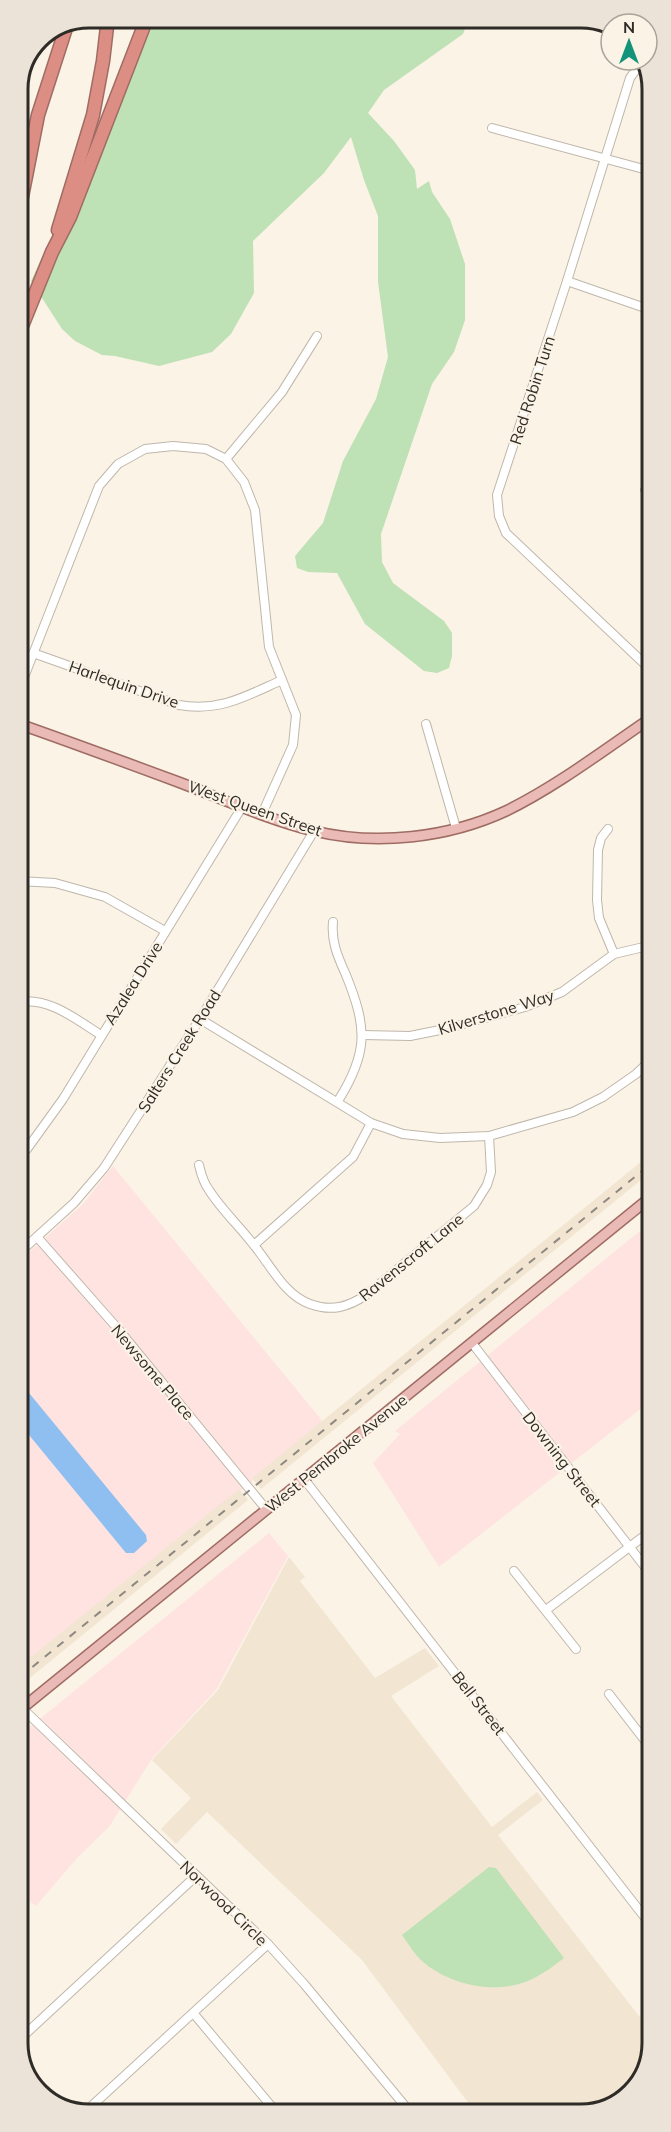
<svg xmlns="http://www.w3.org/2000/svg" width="671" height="2132" viewBox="0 0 671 2132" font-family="Mulish,sans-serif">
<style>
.industrial{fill:#fee3e1}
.built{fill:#f2e6d2}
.green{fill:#bee1b5}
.water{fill:#8ebff0}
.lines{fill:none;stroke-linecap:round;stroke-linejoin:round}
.minor-casing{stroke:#bfb7ab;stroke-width:10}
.major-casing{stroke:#9f6c64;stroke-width:12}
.highway-casing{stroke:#9f6c64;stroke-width:15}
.minor{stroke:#fff;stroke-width:8}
.major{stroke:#eabbb6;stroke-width:9}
.highway{stroke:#dc8e85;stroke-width:12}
.rail{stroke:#8e8880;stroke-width:2;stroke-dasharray:8 8;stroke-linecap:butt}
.labels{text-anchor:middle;stroke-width:4.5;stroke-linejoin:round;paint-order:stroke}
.street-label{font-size:16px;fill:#2f2c27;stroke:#fbf3e6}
.rim{fill:none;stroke:#2f2c27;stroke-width:3}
</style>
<rect width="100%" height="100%" fill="#fbf3e6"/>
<g class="industrial">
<path d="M 113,1166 L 324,1423 L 20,1669 L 19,1261 L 82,1205 Z"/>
<path d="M 652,1221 L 652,1400 L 439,1567 L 373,1463 L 400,1434 L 395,1431 Z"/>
<path d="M 269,1533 L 288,1556 L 216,1690 L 151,1760 L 109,1827 L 77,1858 L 36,1906 L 20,1895 L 20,1735 Z"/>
</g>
<g class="built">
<path d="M 652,1153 L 652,1171 L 261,1489 L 252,1478 Z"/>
<path d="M 239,1489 L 248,1500 L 20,1686 L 20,1666 Z"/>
<path d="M 289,1557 L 305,1577 L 300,1581 L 375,1678 L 425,1648 L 439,1666 L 391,1696 L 492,1827 L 537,1792 L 543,1800 L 498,1835 L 653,2034 L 653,2042 L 638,2086 L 636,2088 L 621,2089 L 592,2112 L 475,2112 L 362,1960 L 207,1812 L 176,1844 L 161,1829 L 191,1798 L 152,1760 L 218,1690 Z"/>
</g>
<g class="green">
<path d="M 157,18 L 469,18 L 463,34 L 384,90 L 368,113 L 394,141 L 415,170 L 417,189 L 429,181 L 432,192 L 450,219 L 465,264 L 465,320 L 454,352 L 432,384 L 381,534 L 382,562 L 393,583 L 444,621 L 452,633 L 452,656 L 449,668 L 437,673 L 424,671 L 365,624 L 337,573 L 308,572 L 297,568 L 295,556 L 323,523 L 343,461 L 376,399 L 388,357 L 378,282 L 378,216 L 364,180 L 351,137 L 324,173 L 253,241 L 254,293 L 231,334 L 212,352 L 159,366 L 115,356 L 102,355 L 75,341 L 62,329 L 31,281 L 122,86 Z"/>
<path d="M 489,1867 L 496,1868 L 564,1958 C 550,1969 536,1979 519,1984 C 487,1993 447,1983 422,1961 C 414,1954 408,1943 402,1935 Z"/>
</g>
<path class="water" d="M 20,1382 L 146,1535 L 147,1541 L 134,1553 L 126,1553 L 20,1424 Z"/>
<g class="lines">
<defs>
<g id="minor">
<path d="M 643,60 L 630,78 L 567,281 L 497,495 L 499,516 L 506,533 L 651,670"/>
<path d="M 492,128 L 651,171"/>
<path d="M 567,281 L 651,310"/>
<path d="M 226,459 L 282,392 L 317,336"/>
<path d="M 645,490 L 651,480"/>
<path d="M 33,653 L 179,705 C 220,712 246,696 282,680"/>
<path d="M 19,690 L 99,486 L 118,464 L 145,449 L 173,446 L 206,449 L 226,459 L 244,482 L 255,510 L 269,647 L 296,715 L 293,745 L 262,814"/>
<path d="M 426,724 L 456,828"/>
<path d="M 608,829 L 601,838 L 598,850 L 597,900 L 599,918 L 614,954"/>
<path d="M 19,881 L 55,883 L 105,897 L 165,931"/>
<path d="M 333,922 C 331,942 338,957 346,975 C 367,1027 369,1052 338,1101"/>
<path d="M 19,1002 C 49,997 77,1020 101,1035"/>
<path d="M 200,1019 L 371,1123 L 403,1134 L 440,1138 L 489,1136 L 573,1112 L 603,1097 L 636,1074 L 652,1059"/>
<path d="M 363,1035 L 410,1036 L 445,1029 L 525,1007 L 562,992 L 614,954 L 652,945"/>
<path d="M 19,1156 L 27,1149 L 63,1099 L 242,807"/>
<path d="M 199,1165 C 201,1174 203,1182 209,1190 C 221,1209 239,1226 253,1244 C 270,1264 284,1295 310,1304 C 332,1312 348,1307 366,1295 L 474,1206 L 487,1185 L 491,1172 L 489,1136"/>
<path d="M 38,1238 L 119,1330 L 266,1509"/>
<path d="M 254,1245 L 353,1157 L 371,1123"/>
<path d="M 19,1253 L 74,1203 L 104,1168 L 200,1019 L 314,831"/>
<path d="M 472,1343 L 652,1576"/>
<path d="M 304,1479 L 653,1928"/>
<path d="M 514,1571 L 576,1649"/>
<path d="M 546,1610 L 652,1530"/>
<path d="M 609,1694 L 653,1751"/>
<path d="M 22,1708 L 268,1944 L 305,1985 L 410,2112"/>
<path d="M 194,2014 L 277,2113"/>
<path d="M 20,2039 L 196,1876"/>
<path d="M 84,2113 L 268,1944"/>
</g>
<g id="major">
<path d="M 19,724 C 73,743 127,763 181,783 C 225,800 269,820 314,831 C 376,846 448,838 506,811 C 557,786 604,750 651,718"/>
<path d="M 20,1710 L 652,1196"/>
</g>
<g id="highway">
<path d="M 18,217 L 38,115 L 66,28"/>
<path d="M 58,230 L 93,115 L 103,61 L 108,18"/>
<path d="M 18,336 L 52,252 L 70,217 L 147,18"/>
</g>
</defs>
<use href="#minor" class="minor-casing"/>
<use href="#major" class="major-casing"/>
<use href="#highway" class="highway-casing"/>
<use href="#minor" class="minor"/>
<use href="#major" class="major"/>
<use href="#highway" class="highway"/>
<path class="rail" d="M 20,1677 L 652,1163"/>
</g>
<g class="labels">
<g class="street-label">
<text transform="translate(532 390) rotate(-72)" y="6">Red Robin Turn</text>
<text transform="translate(124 684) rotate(19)" y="6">Harlequin Drive</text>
<text transform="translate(255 808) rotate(19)" y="6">West Queen Street</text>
<text transform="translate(133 983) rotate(-58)" y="6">Azalea Drive</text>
<text transform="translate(496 1012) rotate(-17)" y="6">Kilverstone Way</text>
<text transform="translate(179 1051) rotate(-58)" y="6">Salters Creek Road</text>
<text transform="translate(411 1257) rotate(-39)" y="6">Ravenscroft Lane</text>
<text transform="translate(153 1372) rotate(50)" y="6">Newsome Place</text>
<text transform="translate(336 1453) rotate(-39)" y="6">West Pembroke Avenue</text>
<text transform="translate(562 1459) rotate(52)" y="6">Downing Street</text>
<text transform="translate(479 1703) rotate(52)" y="6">Bell Street</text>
<text transform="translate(224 1903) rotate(44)" y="6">Norwood Circle</text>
</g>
</g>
<path d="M0 0H671V2132H0ZM89 28H581A61 61 0 0 1 642 89V2043A61 61 0 0 1 581 2104H89A61 61 0 0 1 28 2043V89A61 61 0 0 1 89 28Z" fill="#ebe3d7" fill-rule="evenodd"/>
<path class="rim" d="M89 28H581A61 61 0 0 1 642 89V2043A61 61 0 0 1 581 2104H89A61 61 0 0 1 28 2043V89A61 61 0 0 1 89 28Z"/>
<g transform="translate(629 42)"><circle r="28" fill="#fbf3e6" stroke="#a9a39a" stroke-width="1.5"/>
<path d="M0-4.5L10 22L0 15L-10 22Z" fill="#14937b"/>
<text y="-9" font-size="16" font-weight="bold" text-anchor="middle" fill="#2f2c27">N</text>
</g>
</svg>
